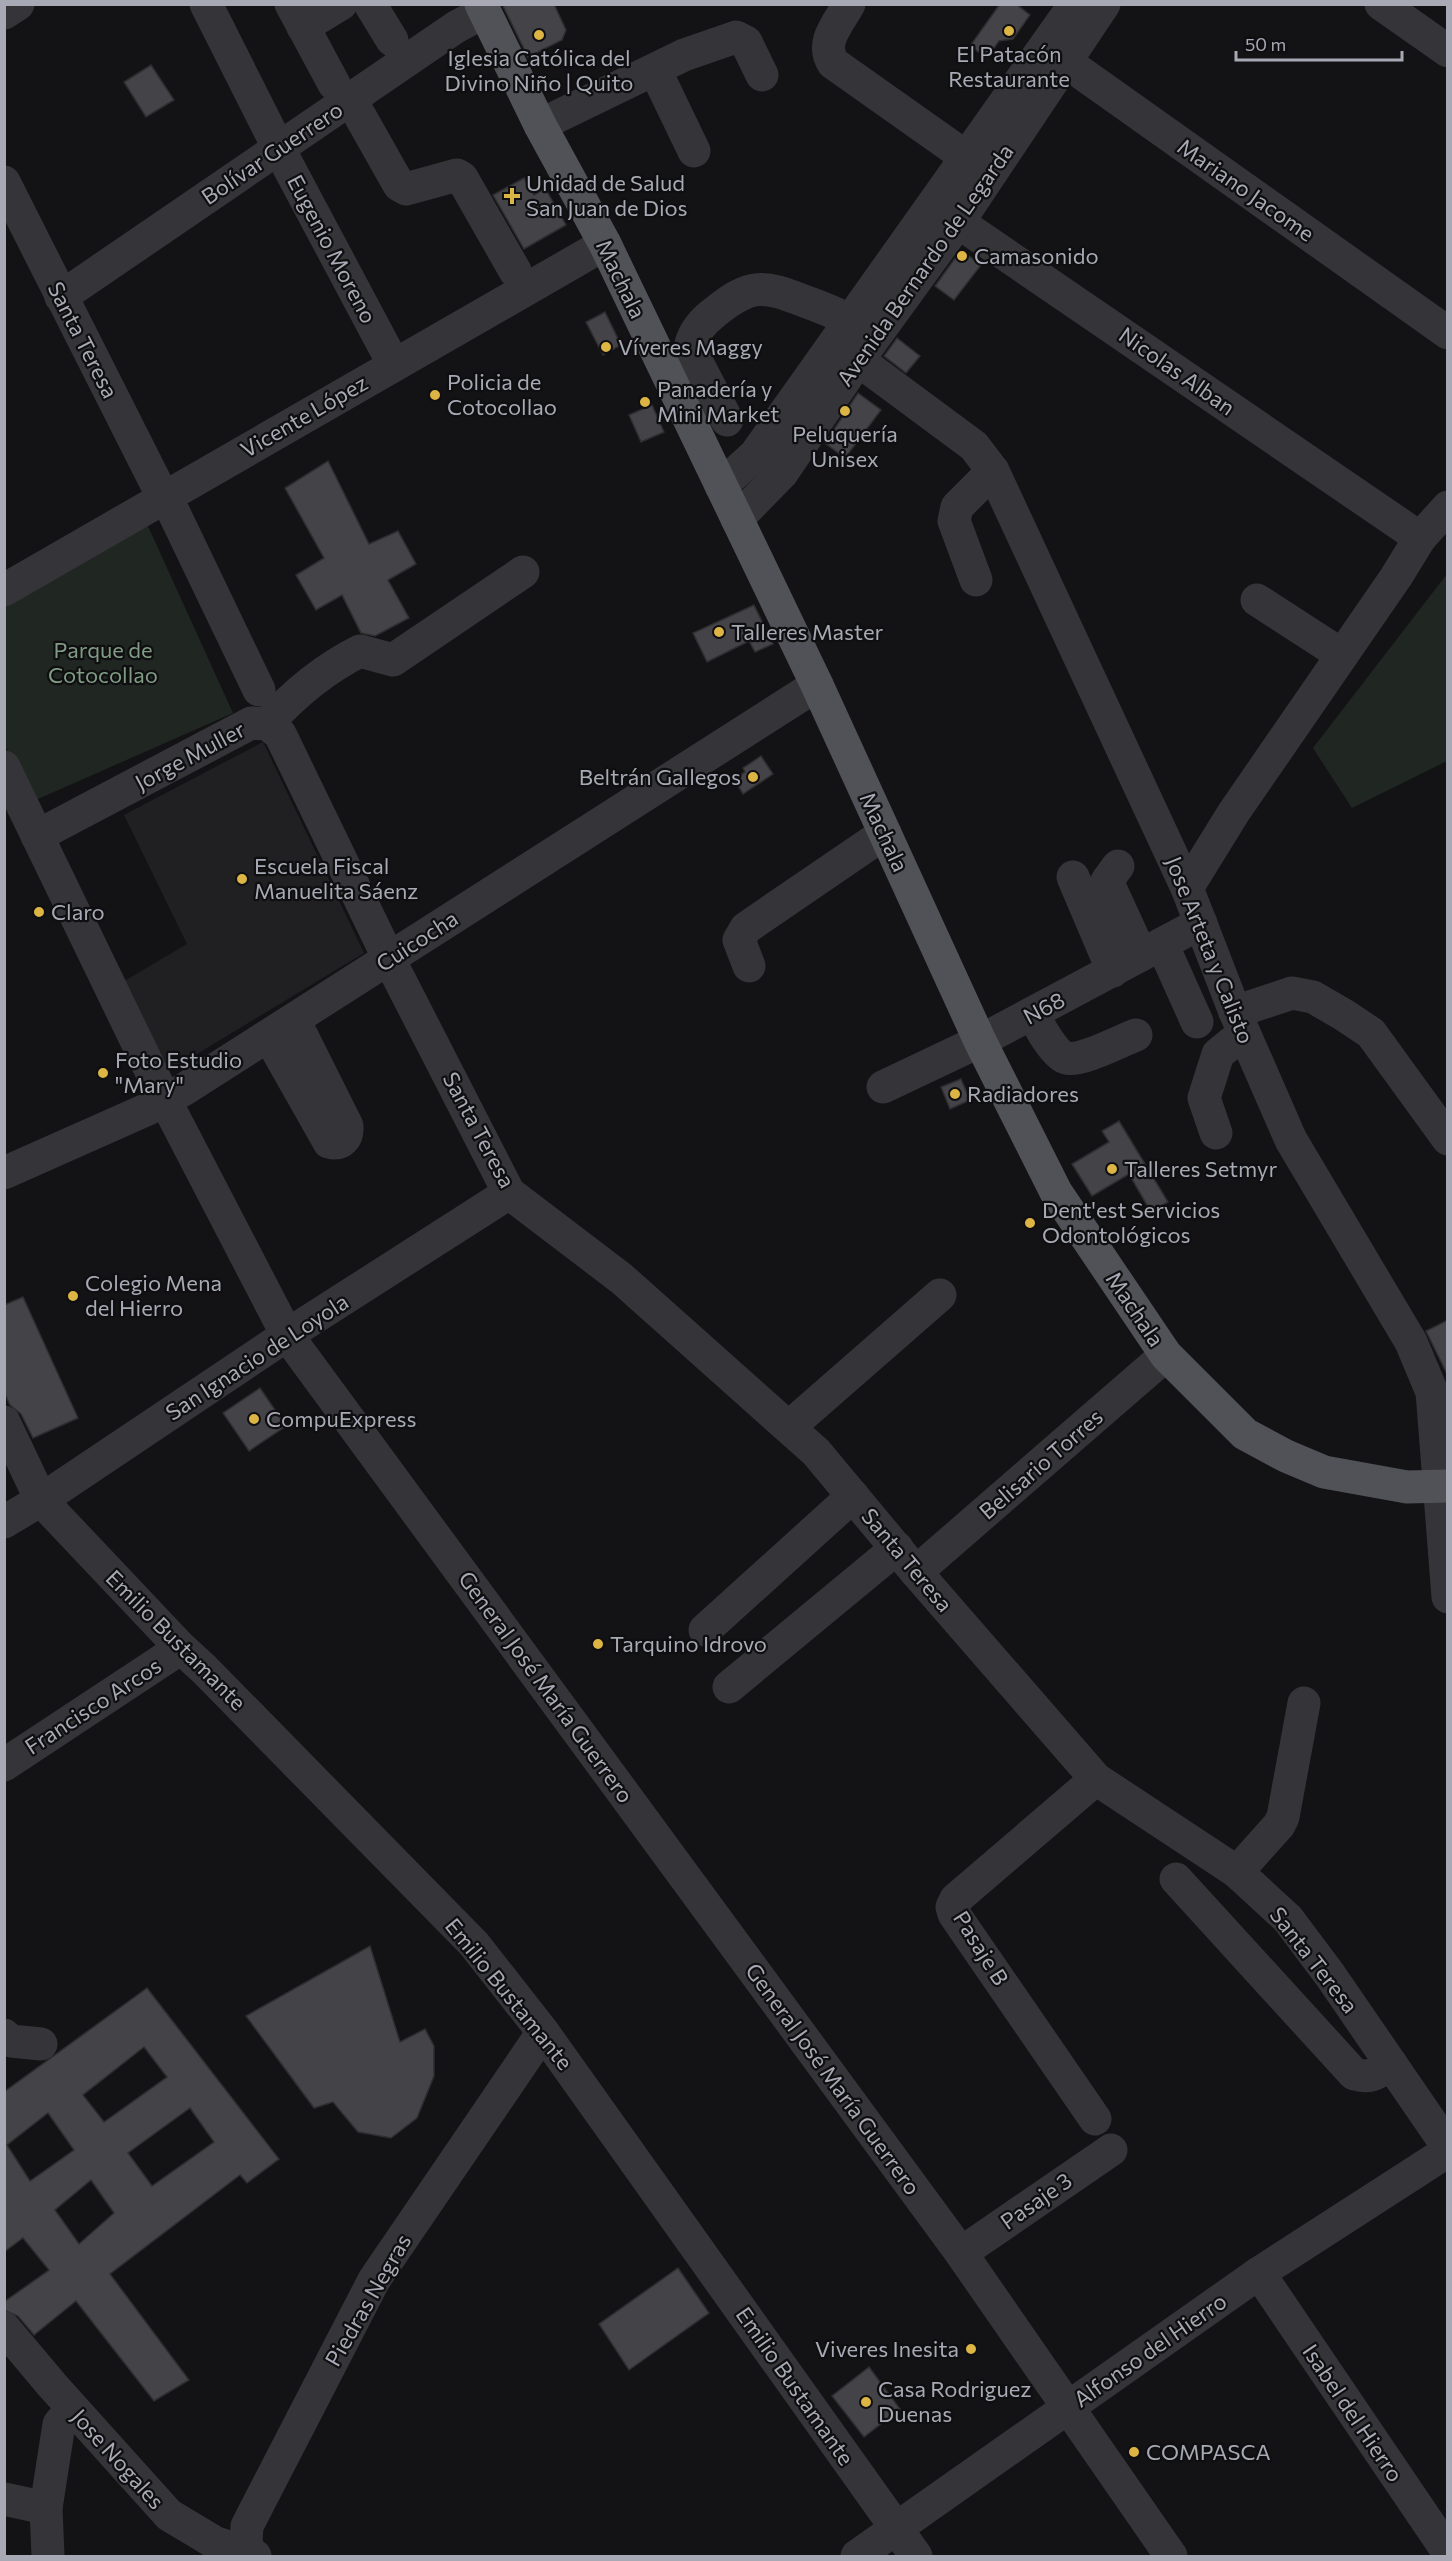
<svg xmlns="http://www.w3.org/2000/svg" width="1452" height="2561" viewBox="0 0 1452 2561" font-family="Commissioner,sans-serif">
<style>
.built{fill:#202022}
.green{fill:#202621}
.building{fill:#434348;stroke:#2e2e31;stroke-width:1.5;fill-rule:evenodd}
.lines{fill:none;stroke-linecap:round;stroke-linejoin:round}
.minor{stroke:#353539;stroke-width:33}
.major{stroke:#515258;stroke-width:33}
.poi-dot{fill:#dcb544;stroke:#0f0e10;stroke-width:2}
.labels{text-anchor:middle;stroke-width:4.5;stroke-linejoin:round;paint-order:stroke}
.poi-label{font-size:22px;fill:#a7aab4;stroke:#0f0e10;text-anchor:start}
.street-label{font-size:22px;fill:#a7aab4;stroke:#0f0e10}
.park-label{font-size:22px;fill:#809c84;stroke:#0f0e10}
</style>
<rect width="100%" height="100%" fill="#131315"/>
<path class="built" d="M 263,742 L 364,953 L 164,1074 L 121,983 L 187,944 L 124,815 Z"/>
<g class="green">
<path d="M 147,524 L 233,713 L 29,803 L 5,745 L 4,602 Z"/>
<path d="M 1447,574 L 1447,761 L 1352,808 L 1313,748 Z"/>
</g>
<g class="building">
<path d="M 502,4 L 554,4 L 566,30 L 562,40 L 528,57 Z"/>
<path d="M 1000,4 L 1016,4 L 1030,15 L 1013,39 L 999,41 L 987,58 L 970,46 Z"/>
<path d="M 151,65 L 174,100 L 146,117 L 124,82 Z"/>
<path d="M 524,178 L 534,195 L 545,188 L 566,225 L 524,249 L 493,195 Z"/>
<path d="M 961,250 L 981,265 L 954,300 L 935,286 Z"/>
<path d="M 605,312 L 621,345 L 603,355 L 586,322 Z"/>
<path d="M 897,338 L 920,356 L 906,373 L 884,356 Z"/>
<path d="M 858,393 L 881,410 L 845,458 L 825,443 Z"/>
<path d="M 652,405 L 664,432 L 641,442 L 629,415 Z"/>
<path d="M 328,461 L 369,544 L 398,531 L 416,564 L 388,580 L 409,618 L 375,636 L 361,633 L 342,595 L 316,610 L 296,575 L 324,558 L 285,488 Z"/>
<path d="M 754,605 L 773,644 L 755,652 L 749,641 L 707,662 L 693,633 Z"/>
<path d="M 761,756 L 773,774 L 743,794 L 734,779 L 745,772 L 743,768 Z"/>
<path d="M 961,1079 L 970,1100 L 950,1109 L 941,1087 Z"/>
<path d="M 1119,1121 L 1168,1202 L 1151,1212 L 1129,1174 L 1092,1196 L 1072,1164 L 1109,1142 L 1102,1131 Z"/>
<path d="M 23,1297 L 78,1418 L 33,1438 L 21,1414 L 10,1405 L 4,1392 L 4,1305 Z"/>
<path d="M 1448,1320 L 1448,1376 L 1426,1331 Z"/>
<path d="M 260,1388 L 286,1426 L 249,1451 L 223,1413 Z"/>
<path d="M 370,1946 L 400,2042 L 425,2029 L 434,2046 L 434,2076 L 417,2118 L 391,2138 L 358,2132 L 333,2102 L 314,2108 L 246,2016 Z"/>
<path d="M 147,1988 L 279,2159 L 247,2183 L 240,2175 L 110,2274 L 189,2380 L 154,2401 L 76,2301 L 34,2335 L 18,2316 L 4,2310 L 4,2302 L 49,2270 L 23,2238 L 4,2252 L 4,2092 ZM 144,2047 L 167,2077 L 104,2122 L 83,2095 ZM 190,2108 L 214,2142 L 152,2186 L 128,2153 ZM 48,2113 L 74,2150 L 30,2181 L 7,2145 ZM 91,2180 L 114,2213 L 79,2244 L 55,2210 Z"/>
<path d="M 678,2268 L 709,2313 L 629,2370 L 599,2324 Z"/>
<path d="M 869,2367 L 900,2409 L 864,2437 L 832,2396 Z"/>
</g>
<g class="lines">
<g class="minor">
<path d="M 206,4 L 279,149 L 394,365"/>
<path d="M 291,4 L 334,84"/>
<path d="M 370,4 L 392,40"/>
<path d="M 849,4 C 838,24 820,42 833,63 L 966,157"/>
<path d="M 1381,4 L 1448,51"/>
<path d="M 4,13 L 18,4"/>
<path d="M 303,27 L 341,4"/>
<path d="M 1049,50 L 1448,333"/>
<path d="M 655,70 L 694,151"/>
<path d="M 351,100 L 399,185 L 406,189 L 457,175 L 462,178 L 515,271"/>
<path d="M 540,125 L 684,55 L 736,37 L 746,42 L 762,75"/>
<path d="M 4,182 L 163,497 L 174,513 L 259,690"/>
<path d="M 939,209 L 1420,538"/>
<path d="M 61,297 L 456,27 L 484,12"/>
<path d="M 858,360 L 974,446 L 993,471 L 1187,888 L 1235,1012 L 1291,1140 L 1411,1342 L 1432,1392 L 1448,1597"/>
<path d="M 727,420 L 690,349 C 692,334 703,321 715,312 C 751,283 763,285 804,301 C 821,307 836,313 851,321"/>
<path d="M 721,486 L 755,455 L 1075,4"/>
<path d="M 737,519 L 782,473 L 858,360 L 959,221 L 1104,4"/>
<path d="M 976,580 L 954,521 L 957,507 L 993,471"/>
<path d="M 4,590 L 605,244"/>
<path d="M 1257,600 L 1342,655"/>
<path d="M 267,724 C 294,694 324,669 360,651 L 393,660 L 523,572"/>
<path d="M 4,767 L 165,1100 L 287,1335 L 961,2253 L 1171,2556"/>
<path d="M 37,836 L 251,723 L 267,724 L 280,734 L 389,959 L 509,1193 L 622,1279 L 816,1452 L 916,1572 L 1096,1779 L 1237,1872 L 1288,1919 L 1330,1975 L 1448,2147"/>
<path d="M 1118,866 L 1107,881 L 1141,955"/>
<path d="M 1073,877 L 1113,971"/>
<path d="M 1187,888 L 1234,812 L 1396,577 L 1420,538 L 1448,507"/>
<path d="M 1162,944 L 1197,1022"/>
<path d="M 749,966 L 739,940 L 746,928 L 885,833"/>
<path d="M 1235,1012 L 1292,993 L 1313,997 L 1344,1015 L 1371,1033 L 1448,1139"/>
<path d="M 1033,1014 C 1038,1024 1054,1055 1066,1058 C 1081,1062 1120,1041 1136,1035"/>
<path d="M 269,1036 L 329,1142 C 342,1146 348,1137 347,1126 L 294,1020"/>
<path d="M 883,1087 L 980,1041 L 1201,923"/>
<path d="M 1216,1133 L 1204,1098 L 1218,1054 L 1244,1033"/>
<path d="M 4,1173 L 148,1109 L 183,1090 L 817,685"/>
<path d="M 4,1422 L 41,1500 L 181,1648 L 204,1669 L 474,1944 L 543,2032 L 916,2556"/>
<path d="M 789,1427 L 940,1295"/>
<path d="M 4,1522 L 41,1500 L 287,1335 L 509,1193"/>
<path d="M 916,1572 L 1166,1355"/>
<path d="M 705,1630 L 853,1496"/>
<path d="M 729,1687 L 897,1548"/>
<path d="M 4,1765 L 181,1648"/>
<path d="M 1237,1872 L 1279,1825 L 1283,1817 L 1304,1703"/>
<path d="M 1176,1879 L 1354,2074 C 1371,2079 1377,2073 1391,2064"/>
<path d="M 4,2035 L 11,2041 L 41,2044"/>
<path d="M 1095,2119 L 954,1914 L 952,1907 L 956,1899 L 1096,1779"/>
<path d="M 961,2253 L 1111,2150"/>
<path d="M 1259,2273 L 1448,2552"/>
<path d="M 4,2328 L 52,2385 L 169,2515 L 214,2542 L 255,2556"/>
<path d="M 4,2499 L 46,2508"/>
<path d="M 250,2553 L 246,2542 L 247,2526 L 374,2280 L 543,2032"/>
<path d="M 48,2556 L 46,2508 L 59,2424 L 72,2409"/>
<path d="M 857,2556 L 1259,2273 L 1448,2151"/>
</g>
<path class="major" d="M 481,4 L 540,125 L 605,244 L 817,685 L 980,1041 L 1056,1192 L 1166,1355 L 1245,1434 L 1286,1456 L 1324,1472 L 1407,1487 L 1448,1486"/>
</g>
<g class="poi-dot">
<circle cx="1009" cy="31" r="6"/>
<circle cx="539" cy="35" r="6"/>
<path d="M509 187h6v6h6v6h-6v6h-6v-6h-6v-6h6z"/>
<circle cx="962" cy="256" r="6"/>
<circle cx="606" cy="347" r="6"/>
<circle cx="435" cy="395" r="6"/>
<circle cx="645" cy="402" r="6"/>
<circle cx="845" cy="411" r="6"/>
<circle cx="719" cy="632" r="6"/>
<circle cx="753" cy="777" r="6"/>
<circle cx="242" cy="879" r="6"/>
<circle cx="39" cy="912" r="6"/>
<circle cx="103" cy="1073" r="6"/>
<circle cx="955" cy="1094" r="6"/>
<circle cx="1112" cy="1169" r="6"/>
<circle cx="1030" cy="1223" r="6"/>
<circle cx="73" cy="1296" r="6"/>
<circle cx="254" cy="1419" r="6"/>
<circle cx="598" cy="1644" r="6"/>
<circle cx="971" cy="2349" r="6"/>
<circle cx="866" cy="2402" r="6"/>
<circle cx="1134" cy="2452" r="6"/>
</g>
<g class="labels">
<g class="poi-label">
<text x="1009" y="62" text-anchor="middle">El Patacón<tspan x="1009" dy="25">Restaurante</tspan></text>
<text x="539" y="66" text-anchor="middle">Iglesia Católica del<tspan x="539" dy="25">Divino Niño | Quito</tspan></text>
<text x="526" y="191">Unidad de Salud<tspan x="526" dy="25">San Juan de Dios</tspan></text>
<text x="974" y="264">Camasonido</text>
<text x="618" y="355">Víveres Maggy</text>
<text x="447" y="390">Policia de<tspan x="447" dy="25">Cotocollao</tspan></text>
<text x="657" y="397">Panadería y<tspan x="657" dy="25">Mini Market</tspan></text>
<text x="845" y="442" text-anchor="middle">Peluquería<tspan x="845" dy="25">Unisex</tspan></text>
<text x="731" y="640">Talleres Master</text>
<text x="741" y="785" text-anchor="end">Beltrán Gallegos</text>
<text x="254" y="874">Escuela Fiscal<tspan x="254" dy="25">Manuelita Sáenz</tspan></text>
<text x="51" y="920">Claro</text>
<text x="115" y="1068">Foto Estudio<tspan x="115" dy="25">"Mary"</tspan></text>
<text x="967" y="1102">Radiadores</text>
<text x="1124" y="1177">Talleres Setmyr</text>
<text x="1042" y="1218">Dent'est Servicios<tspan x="1042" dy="25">Odontológicos</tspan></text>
<text x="85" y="1291">Colegio Mena<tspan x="85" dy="25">del Hierro</tspan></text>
<text x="266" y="1427">CompuExpress</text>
<text x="610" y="1652">Tarquino Idrovo</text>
<text x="959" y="2357" text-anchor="end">Viveres Inesita</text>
<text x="878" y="2397">Casa Rodriguez<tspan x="878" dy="25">Duenas</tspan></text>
<text x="1146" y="2460">COMPASCA</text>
</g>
<g class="street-label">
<text transform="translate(272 153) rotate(-34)" y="8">Bolívar Guerrero</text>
<text transform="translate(1246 190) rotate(35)" y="8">Mariano Jacome</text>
<text transform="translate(332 249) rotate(62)" y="8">Eugenio Moreno</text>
<text transform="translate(925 265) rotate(-55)" y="8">Avenida Bernardo de Legarda</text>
<text transform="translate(621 279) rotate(64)" y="8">Machala</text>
<text transform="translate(83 340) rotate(63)" y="8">Santa Teresa</text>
<text transform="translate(1177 371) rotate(35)" y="8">Nicolas Alban</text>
<text transform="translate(304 416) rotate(-30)" y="8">Vicente López</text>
<text transform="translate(190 756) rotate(-28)" y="8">Jorge Muller</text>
<text transform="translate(884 832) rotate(65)" y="8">Machala</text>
<text transform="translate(417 941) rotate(-33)" y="8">Cuicocha</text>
<text transform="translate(1210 950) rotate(68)" y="8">Jose Arteta y Calisto</text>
<text transform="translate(1044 1008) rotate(-28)" y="8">N68</text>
<text transform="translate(479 1130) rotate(62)" y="8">Santa Teresa</text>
<text transform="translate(1135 1309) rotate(56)" y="8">Machala</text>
<text transform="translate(257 1357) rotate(-33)" y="8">San Ignacio de Loyola</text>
<text transform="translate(1041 1464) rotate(-41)" y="8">Belisario Torres</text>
<text transform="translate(907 1560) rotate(50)" y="8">Santa Teresa</text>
<text transform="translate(176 1640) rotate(45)" y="8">Emilio Bustamante</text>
<text transform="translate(546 1687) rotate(54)" y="8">General José María Guerrero</text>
<text transform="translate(93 1706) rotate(-33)" y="8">Francisco Arcos</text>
<text transform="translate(981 1948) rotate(58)" y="8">Pasaje B</text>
<text transform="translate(1314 1960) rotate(52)" y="8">Santa Teresa</text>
<text transform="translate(509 1994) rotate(51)" y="8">Emilio Bustamante</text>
<text transform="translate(833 2079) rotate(54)" y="8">General José María Guerrero</text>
<text transform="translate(1036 2201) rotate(-35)" y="8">Pasaje 3</text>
<text transform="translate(368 2300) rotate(-60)" y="8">Piedras Negras</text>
<text transform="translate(1150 2350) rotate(-35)" y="8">Alfonso del Hierro</text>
<text transform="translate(795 2386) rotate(55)" y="8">Emilio Bustamante</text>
<text transform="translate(1353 2413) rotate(56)" y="8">Isabel del Hierro</text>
<text transform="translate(118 2459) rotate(48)" y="8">Jose Nogales</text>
</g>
<g class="park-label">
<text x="103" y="658">Parque de<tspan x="103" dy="25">Cotocollao</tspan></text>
</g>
</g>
<rect width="1452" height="2561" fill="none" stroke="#a7aab4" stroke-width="12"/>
<path d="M1236 51v9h166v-9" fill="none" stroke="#a7aab4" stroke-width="3"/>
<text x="1245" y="51" font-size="18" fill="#a7aab4" stroke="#0f0e10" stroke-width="4.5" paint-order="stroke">50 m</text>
</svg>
